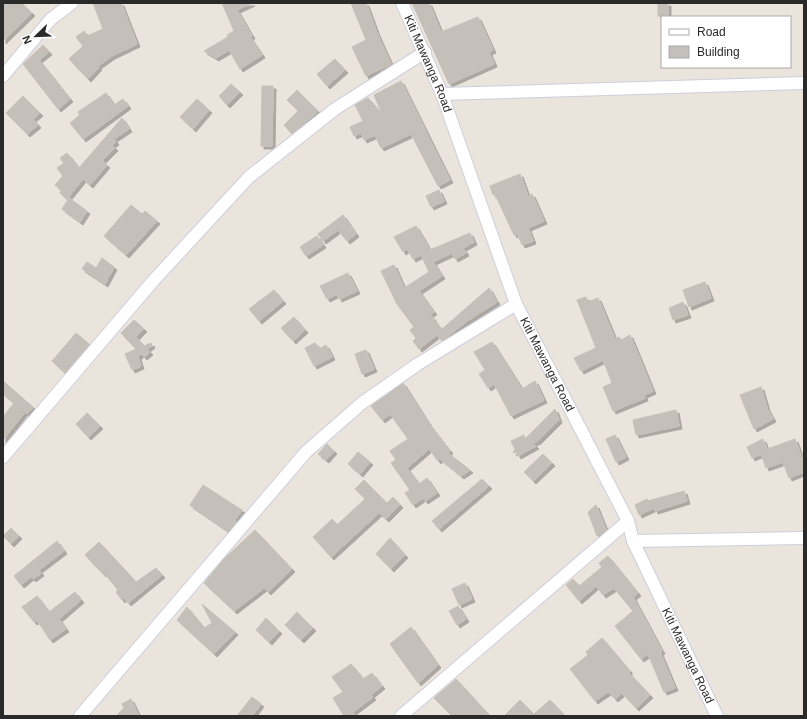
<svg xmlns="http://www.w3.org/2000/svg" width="807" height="719" viewBox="0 0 807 719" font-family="Arial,sans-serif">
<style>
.building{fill:#c4bfb8;stroke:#c6c0b7;filter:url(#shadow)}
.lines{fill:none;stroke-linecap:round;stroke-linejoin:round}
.street-casing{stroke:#cbcfdb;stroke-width:14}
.street{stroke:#fff;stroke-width:12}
.labels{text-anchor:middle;stroke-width:3;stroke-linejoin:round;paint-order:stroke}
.street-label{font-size:12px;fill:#2a2a2a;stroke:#fff}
</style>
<defs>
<filter id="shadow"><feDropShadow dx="3" dy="3" stdDeviation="0" flood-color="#0004"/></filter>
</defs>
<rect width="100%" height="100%" fill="#ebe4dd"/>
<g class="building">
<path d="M 3,3 L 22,3 L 32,13 L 3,41 Z"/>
<path d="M 93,3 L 121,3 L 137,44 L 112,56 L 98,66 L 99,67 L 88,79 L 69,59 L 83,46 L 76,37 L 84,31 L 87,36 L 103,29 Z"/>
<path d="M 222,3 L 252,3 L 237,10 L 252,36 L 250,37 L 262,55 L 240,69 L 229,50 L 216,58 L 204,51 L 228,37 L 227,35 L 234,31 Z"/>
<path d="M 351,3 L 366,3 L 377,33 L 391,64 L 366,76 L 352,47 L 366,40 Z"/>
<path d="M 412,3 L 429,3 L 441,32 L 478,17 L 493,50 L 489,52 L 494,64 L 449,84 Z"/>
<path d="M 658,3 L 668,3 L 668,17 L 658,16 Z"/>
<path d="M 43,45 L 49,52 L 39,60 L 70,99 L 58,109 L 23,64 Z"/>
<path d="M 335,59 L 345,70 L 327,86 L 317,74 Z"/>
<path d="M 401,81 L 450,180 L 438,186 L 411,134 L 381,148 L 375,135 L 364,140 L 361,133 L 354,136 L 350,127 L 363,121 L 355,105 L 368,98 L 382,114 L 374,95 Z"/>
<path d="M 231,84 L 240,92 L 227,105 L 219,96 Z"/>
<path d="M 262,86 L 273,86 L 272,146 L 261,146 Z"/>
<path d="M 297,90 L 318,111 L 292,134 L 284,125 L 298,111 L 287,100 Z"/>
<path d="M 106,93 L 114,105 L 123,99 L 128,106 L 83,139 L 70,123 L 80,115 L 78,112 Z"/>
<path d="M 23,96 L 40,113 L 33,119 L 38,125 L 27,134 L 6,113 Z"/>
<path d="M 197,99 L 209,110 L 193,129 L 180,117 Z"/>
<path d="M 122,118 L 129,129 L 114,139 L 116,142 L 112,145 L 115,148 L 102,161 L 107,165 L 90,185 L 83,179 L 67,199 L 60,193 L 62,190 L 55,185 L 63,176 L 57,168 L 64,163 L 60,158 L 67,153 L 79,168 Z"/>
<path d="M 520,174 L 528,196 L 532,194 L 544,221 L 528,228 L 533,241 L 522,245 L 517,233 L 514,235 L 495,194 L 493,195 L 490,186 Z"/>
<path d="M 439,190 L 444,201 L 431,207 L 426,196 Z"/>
<path d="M 69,198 L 87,211 L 80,222 L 62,209 Z"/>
<path d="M 131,205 L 142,214 L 145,211 L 157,221 L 126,255 L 104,236 Z"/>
<path d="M 343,215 L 356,234 L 347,241 L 338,230 L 323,241 L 318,234 Z"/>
<path d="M 416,226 L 430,250 L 470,233 L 474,242 L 463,248 L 466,253 L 455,259 L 452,253 L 433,262 L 442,276 L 419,291 L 434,312 L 430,314 L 441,330 L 489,288 L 497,302 L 467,321 L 442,341 L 437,335 L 419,349 L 413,341 L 416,338 L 410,330 L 414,327 L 397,304 L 381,271 L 394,265 L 404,288 L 429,272 L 421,255 L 413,259 L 407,249 L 403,252 L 394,237 Z"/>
<path d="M 317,236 L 323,245 L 306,256 L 300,247 Z"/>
<path d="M 102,258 L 114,267 L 105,284 L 82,269 L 87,262 L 96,268 Z"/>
<path d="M 348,273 L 357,291 L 339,299 L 337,294 L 327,299 L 320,286 Z"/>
<path d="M 705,282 L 711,298 L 689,307 L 683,290 Z"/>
<path d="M 274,290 L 283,301 L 259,321 L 249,309 Z"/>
<path d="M 586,297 L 588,302 L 598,298 L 615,339 L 619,337 L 621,340 L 630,335 L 653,391 L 644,395 L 645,398 L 613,411 L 603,387 L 612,383 L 603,360 L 581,371 L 574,358 L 596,348 L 577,300 Z"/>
<path d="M 683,302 L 688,315 L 673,320 L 669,308 Z"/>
<path d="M 294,317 L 305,330 L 293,341 L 281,328 Z"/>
<path d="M 134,320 L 144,329 L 136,337 L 144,346 L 151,343 L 152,345 L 147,349 L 150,352 L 144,357 L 141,354 L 138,357 L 141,366 L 132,370 L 125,354 L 136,349 L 121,333 Z"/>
<path d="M 76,333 L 89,344 L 65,373 L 52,361 Z"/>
<path d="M 492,342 L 522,389 L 535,381 L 544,400 L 511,416 L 494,384 L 488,388 L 479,374 L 485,370 L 474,352 Z"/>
<path d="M 315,343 L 319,349 L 326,345 L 332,357 L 314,366 L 305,348 Z"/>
<path d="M 366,350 L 374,369 L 362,374 L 355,354 Z"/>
<path d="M 3,381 L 33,407 L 27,414 L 25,412 L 3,440 L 3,417 L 14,403 L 3,394 Z"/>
<path d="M 403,383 L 429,424 L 450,451 L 448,453 L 470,470 L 461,476 L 440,459 L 438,461 L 429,449 L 407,468 L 419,484 L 427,478 L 437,493 L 425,501 L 423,498 L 413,505 L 405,493 L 410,490 L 391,463 L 396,460 L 390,451 L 408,439 L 390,414 L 382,420 L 371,406 Z"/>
<path d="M 761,387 L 767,408 L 773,419 L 754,429 L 740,395 Z"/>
<path d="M 555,409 L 559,420 L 538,441 L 533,443 L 536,446 L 518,456 L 516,452 L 513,453 L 515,449 L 511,441 L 524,435 L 525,439 Z"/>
<path d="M 676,410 L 679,426 L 636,435 L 633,420 Z"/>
<path d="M 87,413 L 100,426 L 88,437 L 76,424 Z"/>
<path d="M 615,435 L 626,457 L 616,462 L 606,439 Z"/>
<path d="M 763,439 L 767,449 L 795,439 L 804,464 L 804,472 L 789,478 L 783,462 L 766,468 L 761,454 L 752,458 L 747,447 Z"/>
<path d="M 327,444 L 334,451 L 326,460 L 318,454 Z"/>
<path d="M 358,452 L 370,462 L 360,474 L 348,464 Z"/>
<path d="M 543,454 L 552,463 L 533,481 L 524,472 Z"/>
<path d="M 482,479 L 489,486 L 439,529 L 432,521 Z"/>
<path d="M 364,480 L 387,503 L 393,497 L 400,505 L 386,519 L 379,513 L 331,557 L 313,537 L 332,519 L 337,525 L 365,499 L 355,489 Z"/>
<path d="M 203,485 L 242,510 L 235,520 L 237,522 L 228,531 L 190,505 Z"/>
<path d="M 684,491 L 687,501 L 655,511 L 654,508 L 639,515 L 635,505 L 647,499 L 648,501 Z"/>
<path d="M 596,505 L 606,530 L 597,536 L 588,512 Z"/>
<path d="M 11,528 L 19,536 L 11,544 L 3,536 Z"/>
<path d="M 255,530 L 292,569 L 268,592 L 264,588 L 234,611 L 204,583 L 224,559 Z"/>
<path d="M 390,538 L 405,555 L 391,569 L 376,554 Z"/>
<path d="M 57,541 L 64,551 L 39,570 L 41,573 L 33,579 L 31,577 L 21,585 L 14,576 Z"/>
<path d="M 99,542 L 136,582 L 156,568 L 162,575 L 128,603 L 124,598 L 122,600 L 116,592 L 118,590 L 104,573 L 103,574 L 85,555 Z"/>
<path d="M 608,556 L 638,593 L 633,597 L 662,651 L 660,652 L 675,688 L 664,692 L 648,654 L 641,659 L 615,626 L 633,611 L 614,588 L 603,595 L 596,586 L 579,601 L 566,585 L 573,579 L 579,586 L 602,567 L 599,563 Z"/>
<path d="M 465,583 L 472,599 L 459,605 L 452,589 Z"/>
<path d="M 75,592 L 81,600 L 59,619 L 66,629 L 50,640 L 37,620 L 34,622 L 22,607 L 37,596 L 49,612 Z"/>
<path d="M 202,604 L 235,632 L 214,654 L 177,620 L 187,607 L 204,628 L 212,623 Z"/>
<path d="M 458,606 L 466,619 L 457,625 L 449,611 Z"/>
<path d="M 297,612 L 313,628 L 301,640 L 285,625 Z"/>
<path d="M 266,618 L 279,631 L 269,642 L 256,630 Z"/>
<path d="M 411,627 L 438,665 L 418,683 L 390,644 Z"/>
<path d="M 602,638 L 629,670 L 629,673 L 650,695 L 636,708 L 622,693 L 615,699 L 608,692 L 595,701 L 570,669 L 588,655 L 586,652 Z"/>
<path d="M 351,664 L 363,679 L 372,673 L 382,686 L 371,695 L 373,697 L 353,712 L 355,716 L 344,716 L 333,698 L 343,692 L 332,677 Z"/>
<path d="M 456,679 L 490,716 L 452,716 L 434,698 Z"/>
<path d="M 252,697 L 261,704 L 252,716 L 237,716 Z"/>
<path d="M 131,699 L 139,716 L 116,716 L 124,708 L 122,704 Z"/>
<path d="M 520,700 L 534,714 L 550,700 L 565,716 L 504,716 Z"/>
</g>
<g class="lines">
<defs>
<g id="street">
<path id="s1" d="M 402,3 L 442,94 L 516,304 L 628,521 L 633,541 L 717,716"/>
<path d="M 3,76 L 51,19 L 72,3"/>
<path d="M 442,94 L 804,83"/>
<path d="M 3,457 L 153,281 L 249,177 L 335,109 L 425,52"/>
<path d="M 633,541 L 804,538"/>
<path d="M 80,716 L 306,452 L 362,403 L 418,364 L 516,304"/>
<path d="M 401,716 L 628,521"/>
</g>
</defs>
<use href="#street" class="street-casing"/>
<use href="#street" class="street"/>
</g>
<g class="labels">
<g class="street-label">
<text dy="4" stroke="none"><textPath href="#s1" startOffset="66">Kiti Mawanga Road</textPath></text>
<text dy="4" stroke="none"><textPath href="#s1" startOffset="390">Kiti Mawanga Road</textPath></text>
<text dy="4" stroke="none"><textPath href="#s1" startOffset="714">Kiti Mawanga Road</textPath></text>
</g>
</g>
<rect width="807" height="719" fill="none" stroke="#2a2a2a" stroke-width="8"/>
<rect x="661" y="16" width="130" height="52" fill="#ffffff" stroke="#aaaaaa"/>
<rect x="669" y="29" width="20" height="6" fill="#ffffff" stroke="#aaaaaa"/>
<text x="697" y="36" font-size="12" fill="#2a2a2a">Road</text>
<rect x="669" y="46" width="20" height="12" fill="#c4bfb8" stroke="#aaaaaa"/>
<text x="697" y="56" font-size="12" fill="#2a2a2a">Building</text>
<g transform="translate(36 36) rotate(247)" stroke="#ffffff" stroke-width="3" paint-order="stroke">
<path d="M0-3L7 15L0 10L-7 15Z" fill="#2a2a2a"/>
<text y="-6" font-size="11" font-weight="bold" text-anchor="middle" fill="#2a2a2a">N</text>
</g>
</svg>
